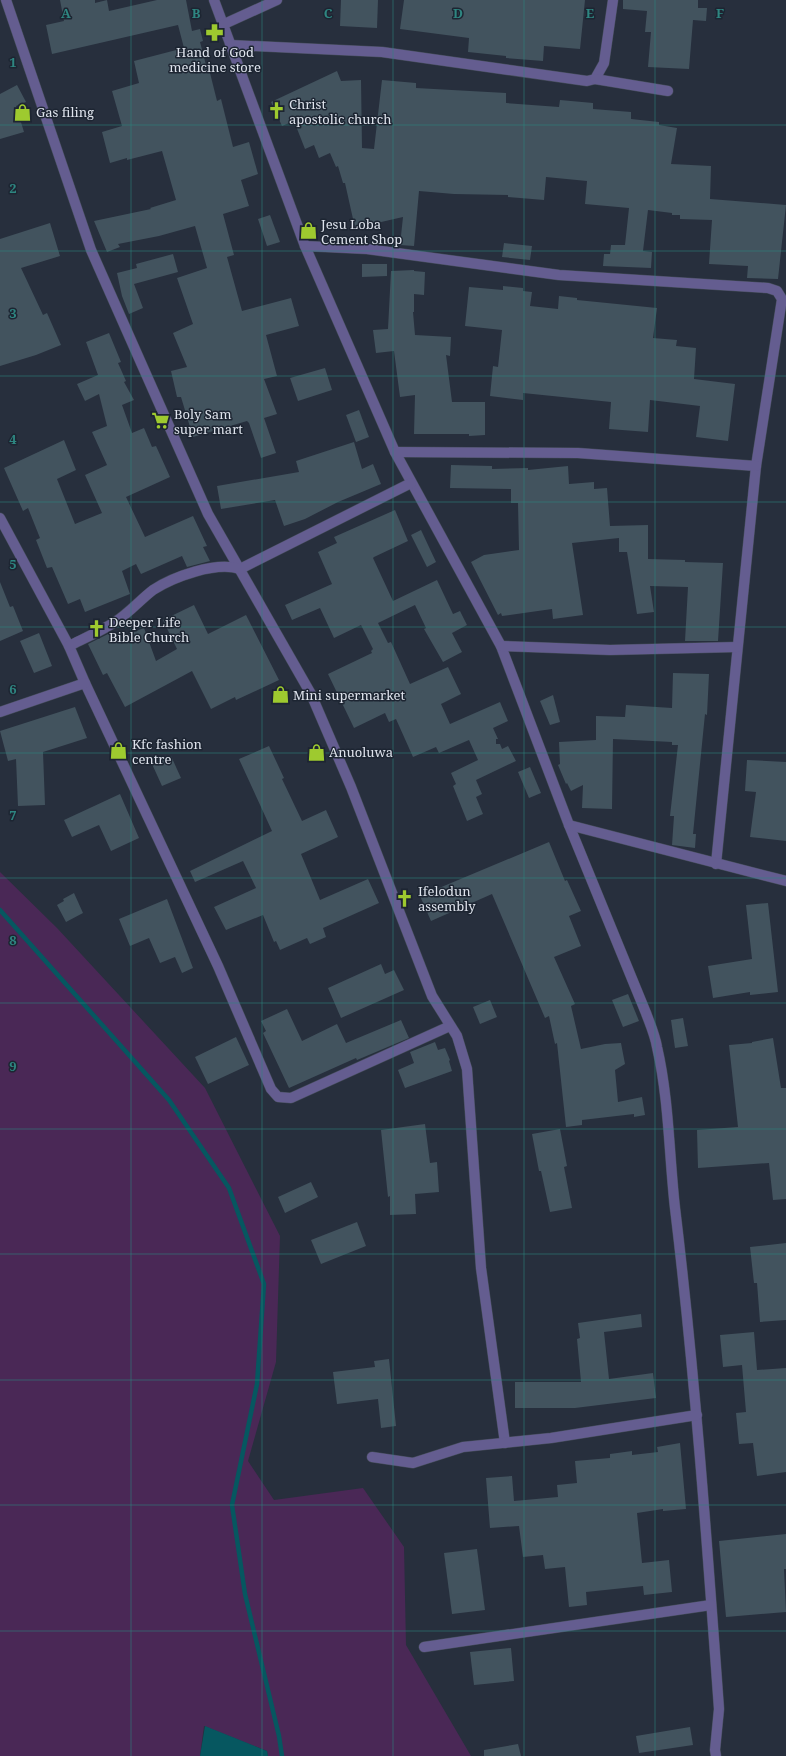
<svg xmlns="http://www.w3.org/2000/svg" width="786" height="1756" viewBox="0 0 786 1756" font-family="'Noto Serif',serif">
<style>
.green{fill:#4a2856}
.water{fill:#065760}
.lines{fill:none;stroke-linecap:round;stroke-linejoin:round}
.stream{stroke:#065760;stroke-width:4.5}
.building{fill:#42535e}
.minor-casing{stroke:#444c59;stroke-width:11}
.minor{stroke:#645d90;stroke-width:10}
.grid{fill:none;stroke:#2e8681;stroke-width:1;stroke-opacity:0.55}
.labels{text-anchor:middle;stroke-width:3;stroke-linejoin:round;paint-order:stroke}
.poi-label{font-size:13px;fill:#dfe4ed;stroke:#1d2532;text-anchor:start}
.grid-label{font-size:13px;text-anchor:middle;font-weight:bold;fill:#2e8681;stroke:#1d2532;stroke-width:3;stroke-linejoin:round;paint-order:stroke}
</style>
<rect width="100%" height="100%" fill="#272f3d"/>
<path class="green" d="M 0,872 L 57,928 L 205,1088 L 280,1236 L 276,1362 L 248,1461 L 274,1500 L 363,1488 L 404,1547 L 406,1645 L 471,1756 L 268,1756 L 267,1751 L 204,1726 L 200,1756 L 0,1756 Z"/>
<path class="water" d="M 205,1726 L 267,1751 L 268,1756 L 200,1756 Z"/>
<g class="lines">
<path class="stream" d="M 0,910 L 169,1100 L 229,1188 L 264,1284 L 257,1384 L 232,1505 L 245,1594 L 279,1736 L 282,1756"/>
</g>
<g class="building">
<path d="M 60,0 L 95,0 L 95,3 L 107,0 L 109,11 L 157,0 L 186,0 L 192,31 L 200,29 L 203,41 L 200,42 L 206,65 L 208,65 L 217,101 L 221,99 L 233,147 L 249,142 L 258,174 L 241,180 L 249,206 L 223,214 L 234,255 L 227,257 L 242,311 L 291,298 L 299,326 L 266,335 L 277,376 L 264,379 L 277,414 L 264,418 L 276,453 L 261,458 L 249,423 L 247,421 L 193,437 L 181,397 L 177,397 L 171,371 L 187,367 L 173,333 L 193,324 L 177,278 L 207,268 L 195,226 L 159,236 L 118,244 L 120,247 L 107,252 L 94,221 L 151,209 L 150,208 L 176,200 L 162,151 L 127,160 L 127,158 L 110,163 L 102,132 L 122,126 L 112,91 L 139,83 L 134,61 L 184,48 L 178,25 L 52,54 L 46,25 L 64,21 Z"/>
<path d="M 341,0 L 378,0 L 377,28 L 340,26 Z"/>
<path d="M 404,0 L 585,0 L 580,49 L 544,46 L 543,61 L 506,58 L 506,56 L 468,52 L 469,38 L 400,29 Z"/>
<path d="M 623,0 L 698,0 L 698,8 L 707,8 L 706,21 L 693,20 L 689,69 L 648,67 L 651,32 L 645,32 L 647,11 L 623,9 Z"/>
<path d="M 337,71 L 341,81 L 361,80 L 362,148 L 374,149 L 382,80 L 416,83 L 416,88 L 506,93 L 506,103 L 559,107 L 560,100 L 593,103 L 593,109 L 631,112 L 631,119 L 659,122 L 659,125 L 677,128 L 671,164 L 711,166 L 710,199 L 786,205 L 778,279 L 747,278 L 748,266 L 709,264 L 712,220 L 680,219 L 680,215 L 672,215 L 672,213 L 648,210 L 643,251 L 652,252 L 651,268 L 603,266 L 604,254 L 610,254 L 611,245 L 625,245 L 629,208 L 585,204 L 587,181 L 546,177 L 544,200 L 508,197 L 508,195 L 454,194 L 419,191 L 414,246 L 400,245 L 403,217 L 355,228 L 345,183 L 343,183 L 338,166 L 336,167 L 330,153 L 319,158 L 314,145 L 305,149 L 294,121 L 282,126 L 271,102 Z"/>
<path d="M 17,85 L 26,102 L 16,106 L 24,132 L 0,139 L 0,94 Z"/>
<path d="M 270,215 L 280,242 L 267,246 L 258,219 Z"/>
<path d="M 50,223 L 60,256 L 21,268 L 43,315 L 47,313 L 61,345 L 36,355 L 0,366 L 0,239 Z"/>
<path d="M 504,243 L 532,246 L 530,260 L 502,257 Z"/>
<path d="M 173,254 L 178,272 L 134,284 L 143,308 L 129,314 L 122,296 L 117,273 L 137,268 L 136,264 Z"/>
<path d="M 362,264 L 387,264 L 387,276 L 362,277 Z"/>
<path d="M 414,270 L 414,271 L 425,272 L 424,295 L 414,294 L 414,312 L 413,312 L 415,335 L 451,337 L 450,356 L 446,355 L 452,402 L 485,402 L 485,435 L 469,436 L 469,434 L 414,434 L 415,395 L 400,397 L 394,351 L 376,353 L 373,330 L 388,329 L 391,271 Z"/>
<path d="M 503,286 L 523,288 L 523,291 L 532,292 L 530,306 L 558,309 L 559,296 L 577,298 L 577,300 L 657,308 L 653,338 L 677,340 L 676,346 L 696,348 L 694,379 L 735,384 L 728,441 L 696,437 L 700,406 L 650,400 L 648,432 L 609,429 L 611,402 L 523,393 L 523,400 L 490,396 L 493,366 L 498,367 L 502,330 L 465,326 L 469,287 L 503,290 Z"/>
<path d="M 109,333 L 121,362 L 118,363 L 126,381 L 124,382 L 134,400 L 122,405 L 132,433 L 144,428 L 152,447 L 156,446 L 170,477 L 126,497 L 145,537 L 193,516 L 207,546 L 203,547 L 210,561 L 187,567 L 182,556 L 141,574 L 136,564 L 122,571 L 130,594 L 85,612 L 80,599 L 68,604 L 52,567 L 47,568 L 36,540 L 40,538 L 28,508 L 23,511 L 4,468 L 64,440 L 76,470 L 57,479 L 75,524 L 102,513 L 85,475 L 107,465 L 92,432 L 107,426 L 99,394 L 85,401 L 77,384 L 98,375 L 86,342 Z"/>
<path d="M 325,368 L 332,390 L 298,401 L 290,378 Z"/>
<path d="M 359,410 L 369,437 L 356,442 L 346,415 Z"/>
<path d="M 354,442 L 362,469 L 373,464 L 381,484 L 338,502 L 305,519 L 284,526 L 275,500 L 221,509 L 217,486 L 299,472 L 296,461 Z"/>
<path d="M 451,465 L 492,466 L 492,469 L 528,468 L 528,470 L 568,466 L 569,484 L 594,482 L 594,489 L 607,488 L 610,526 L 648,525 L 648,559 L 685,560 L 685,562 L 723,563 L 718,641 L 685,641 L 688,587 L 650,586 L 654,612 L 637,614 L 627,552 L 619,552 L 619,538 L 572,543 L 583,615 L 553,619 L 552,609 L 502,616 L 501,613 L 498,615 L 471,562 L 484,555 L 519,550 L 518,503 L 511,503 L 511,489 L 450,488 Z"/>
<path d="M 395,510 L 408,541 L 374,557 L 373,558 L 393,601 L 437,580 L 453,614 L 460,611 L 467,625 L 452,633 L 462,652 L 443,662 L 424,629 L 426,628 L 415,605 L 378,623 L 388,643 L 391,642 L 410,684 L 448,667 L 461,694 L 441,704 L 450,724 L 500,702 L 508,721 L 493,728 L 498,739 L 496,739 L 496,744 L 500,744 L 502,749 L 508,746 L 516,761 L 476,780 L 482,794 L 476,797 L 483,814 L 467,821 L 453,786 L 456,784 L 451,773 L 478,760 L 469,740 L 439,753 L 436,747 L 413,757 L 396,719 L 389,722 L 385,713 L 354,728 L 328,674 L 372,653 L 371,651 L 373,649 L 361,625 L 334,638 L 320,608 L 292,620 L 285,605 L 332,584 L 318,552 L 337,543 L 334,537 Z"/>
<path d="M 421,530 L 436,562 L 427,567 L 411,535 Z"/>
<path d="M 0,582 L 10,607 L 13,606 L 23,631 L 0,641 Z"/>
<path d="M 194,605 L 208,634 L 246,615 L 279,680 L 236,700 L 235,697 L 211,709 L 192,671 L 125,707 L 107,673 L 103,675 L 88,644 L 110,633 L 113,640 L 144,628 L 156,661 L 177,649 L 163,620 Z"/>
<path d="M 39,633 L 52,666 L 34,673 L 20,641 Z"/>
<path d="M 673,673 L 709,674 L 707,715 L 705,714 L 693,834 L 696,834 L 695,848 L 672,845 L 674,816 L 670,816 L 678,745 L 672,745 L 672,742 L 613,739 L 612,809 L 582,808 L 583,785 L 571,791 L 567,783 L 566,784 L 558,765 L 560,764 L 559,742 L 596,740 L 596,716 L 625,717 L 626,705 L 672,708 Z"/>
<path d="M 553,695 L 560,722 L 550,725 L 540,701 Z"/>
<path d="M 75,707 L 87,738 L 43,752 L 45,805 L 18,806 L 16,759 L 8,761 L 0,731 Z"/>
<path d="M 269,746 L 284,778 L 282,779 L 302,821 L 326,810 L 338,837 L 301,854 L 320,900 L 368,879 L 379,903 L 323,928 L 326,937 L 310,944 L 307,938 L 280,950 L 276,941 L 274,942 L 263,915 L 226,930 L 214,907 L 256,888 L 243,861 L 195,882 L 190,871 L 272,831 L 239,759 Z"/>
<path d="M 171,756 L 181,778 L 162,786 L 152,764 Z"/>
<path d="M 747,760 L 786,762 L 786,841 L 750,837 L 756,792 L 745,791 Z"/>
<path d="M 530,767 L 541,793 L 529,798 L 518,772 Z"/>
<path d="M 120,794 L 139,838 L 111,851 L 99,825 L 72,837 L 64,820 Z"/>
<path d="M 549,842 L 565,881 L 567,880 L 581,911 L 569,916 L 581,946 L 554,957 L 575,1004 L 571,1006 L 581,1049 L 605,1044 L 621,1043 L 625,1064 L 615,1070 L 618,1102 L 642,1097 L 645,1115 L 634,1117 L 634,1114 L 582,1120 L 582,1125 L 566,1127 L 557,1043 L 555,1044 L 549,1016 L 545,1018 L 492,894 L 431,921 L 420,896 Z"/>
<path d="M 74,893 L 83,913 L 66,922 L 57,905 L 64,901 L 63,899 Z"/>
<path d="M 167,899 L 193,968 L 182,973 L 175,957 L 160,963 L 149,938 L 130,946 L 119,919 Z"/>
<path d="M 768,903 L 778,992 L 750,995 L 750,992 L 713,998 L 708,966 L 752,959 L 746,905 Z"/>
<path d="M 381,964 L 385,974 L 394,970 L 404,990 L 341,1018 L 328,988 Z"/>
<path d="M 628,994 L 639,1021 L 623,1027 L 612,1000 Z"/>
<path d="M 490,1000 L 497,1017 L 480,1024 L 473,1007 Z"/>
<path d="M 287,1009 L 302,1041 L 337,1024 L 346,1043 L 401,1020 L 409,1038 L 357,1060 L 356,1058 L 289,1088 L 263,1033 L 266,1031 L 261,1021 Z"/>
<path d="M 683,1018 L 688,1046 L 675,1048 L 671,1020 Z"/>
<path d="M 236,1037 L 249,1065 L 208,1084 L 195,1057 Z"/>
<path d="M 773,1038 L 781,1088 L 786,1088 L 786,1199 L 773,1200 L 769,1163 L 698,1168 L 697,1130 L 738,1127 L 729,1045 L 752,1043 L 752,1042 Z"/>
<path d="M 435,1042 L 438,1050 L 445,1048 L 450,1060 L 449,1061 L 452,1071 L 405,1088 L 398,1070 L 414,1063 L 410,1052 Z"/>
<path d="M 425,1124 L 430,1163 L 437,1162 L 439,1192 L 415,1194 L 416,1214 L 390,1215 L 390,1196 L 388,1197 L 381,1130 Z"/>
<path d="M 560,1129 L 567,1166 L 564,1167 L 572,1208 L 550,1212 L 541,1171 L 539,1171 L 532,1134 Z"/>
<path d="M 311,1182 L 318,1197 L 285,1213 L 278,1197 Z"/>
<path d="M 357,1222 L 366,1246 L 321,1264 L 311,1240 Z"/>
<path d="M 786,1243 L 786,1320 L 760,1322 L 757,1283 L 754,1283 L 750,1247 Z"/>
<path d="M 641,1314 L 642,1327 L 604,1332 L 609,1379 L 653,1373 L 656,1398 L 575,1408 L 515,1408 L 515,1382 L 581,1382 L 577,1339 L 580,1338 L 578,1323 Z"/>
<path d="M 754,1332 L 757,1370 L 786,1368 L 786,1472 L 757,1476 L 753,1443 L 739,1444 L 736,1413 L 746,1412 L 742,1365 L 723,1367 L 720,1335 Z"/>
<path d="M 389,1359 L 396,1426 L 381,1428 L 378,1399 L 337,1404 L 333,1372 L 375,1367 L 374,1361 Z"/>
<path d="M 680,1443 L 686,1509 L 663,1511 L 663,1509 L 637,1513 L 642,1563 L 669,1560 L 672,1592 L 644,1595 L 643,1586 L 586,1592 L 587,1605 L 569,1607 L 565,1567 L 545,1569 L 543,1555 L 523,1557 L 519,1526 L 490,1528 L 486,1478 L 512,1476 L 514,1501 L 558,1497 L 557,1485 L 577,1483 L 575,1461 L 610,1458 L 610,1454 L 632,1451 L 632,1455 L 658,1452 L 657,1447 Z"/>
<path d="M 786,1534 L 786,1569 L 784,1569 L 786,1612 L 726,1617 L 719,1541 Z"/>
<path d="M 477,1549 L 485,1610 L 452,1614 L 444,1553 Z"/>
<path d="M 511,1648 L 514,1681 L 474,1685 L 470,1652 Z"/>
<path d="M 690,1727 L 693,1745 L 639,1753 L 636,1736 Z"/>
<path d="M 518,1744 L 521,1756 L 484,1756 L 484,1750 Z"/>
</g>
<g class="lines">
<defs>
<g id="minor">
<path d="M 6,0 L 91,250 L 208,514 L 311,694 L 351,787 L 432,996 L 457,1036 L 467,1069 L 481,1268 L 505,1443"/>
<path d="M 214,0 L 305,246 L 395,452 L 501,646 L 569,825 L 646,1013 C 650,1024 655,1035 657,1047 C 669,1099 669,1154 675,1208 C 695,1374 707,1542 719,1709 L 715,1750 L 716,1756"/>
<path d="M 222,25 L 277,0"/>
<path d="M 230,45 L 382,52 L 587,81 L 595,79 L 604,63 L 613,0"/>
<path d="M 595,79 L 668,91"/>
<path d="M 305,246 L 367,249 L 559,275 L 768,288 L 777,291 L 782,299 L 756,466 L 716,864"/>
<path d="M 395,452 L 578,453 L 756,466"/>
<path d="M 0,518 L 69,646 L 85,683 L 218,966 L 271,1089 L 278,1097 L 291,1098 L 450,1026"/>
<path d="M 69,646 C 85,638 101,631 115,622 C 129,613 140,600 153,590 C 173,577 216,561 240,569 L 411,483"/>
<path d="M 501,646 L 610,650 L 737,647"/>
<path d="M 0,712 L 85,683"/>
<path d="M 569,825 L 786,881"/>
<path d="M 372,1457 L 413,1463 L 463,1447 L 551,1438 L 697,1415"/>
<path d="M 424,1647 L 711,1605"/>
</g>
</defs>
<use href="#minor" class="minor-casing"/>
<use href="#minor" class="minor"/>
</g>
<path class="grid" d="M 131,0 L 131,1756M 262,0 L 262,1756M 393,0 L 393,1756M 524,0 L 524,1756M 655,0 L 655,1756M 0,125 L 786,125M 0,251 L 786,251M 0,376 L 786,376M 0,502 L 786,502M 0,627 L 786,627M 0,753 L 786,753M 0,878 L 786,878M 0,1003 L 786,1003M 0,1129 L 786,1129M 0,1254 L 786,1254M 0,1380 L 786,1380M 0,1505 L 786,1505M 0,1631 L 786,1631"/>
<defs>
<symbol id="pharmacy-bare" viewBox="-9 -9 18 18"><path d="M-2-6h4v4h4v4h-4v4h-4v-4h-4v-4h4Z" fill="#9eca2f" stroke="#1d2532" stroke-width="2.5" paint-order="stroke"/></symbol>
<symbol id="church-bare" viewBox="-9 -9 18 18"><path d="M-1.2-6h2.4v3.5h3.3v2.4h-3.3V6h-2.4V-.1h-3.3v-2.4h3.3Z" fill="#9eca2f" stroke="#1d2532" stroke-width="2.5" paint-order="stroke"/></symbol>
<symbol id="shop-bare" viewBox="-9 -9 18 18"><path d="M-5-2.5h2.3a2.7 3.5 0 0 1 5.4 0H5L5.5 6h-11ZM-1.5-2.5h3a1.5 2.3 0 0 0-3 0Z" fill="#9eca2f" stroke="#1d2532" stroke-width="2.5" paint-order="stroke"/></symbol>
<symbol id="supermarket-bare" viewBox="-9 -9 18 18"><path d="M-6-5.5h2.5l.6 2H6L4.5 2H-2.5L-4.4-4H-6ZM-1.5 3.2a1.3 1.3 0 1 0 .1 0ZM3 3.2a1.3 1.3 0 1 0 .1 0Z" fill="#9eca2f" stroke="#1d2532" stroke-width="2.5" paint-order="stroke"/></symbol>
</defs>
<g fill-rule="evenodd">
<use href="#pharmacy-bare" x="202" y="20" width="25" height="25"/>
<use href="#church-bare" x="264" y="98" width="25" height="25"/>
<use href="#shop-bare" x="10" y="100" width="25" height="25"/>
<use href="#shop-bare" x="296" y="218" width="25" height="25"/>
<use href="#supermarket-bare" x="148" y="408" width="25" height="25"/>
<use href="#church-bare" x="84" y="616" width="25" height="25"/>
<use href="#shop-bare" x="268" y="682" width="25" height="25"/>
<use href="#shop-bare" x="106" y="738" width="25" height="25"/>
<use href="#shop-bare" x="304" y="740" width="25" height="25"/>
<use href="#church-bare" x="392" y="886" width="25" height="25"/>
</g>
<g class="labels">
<g class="poi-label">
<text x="215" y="57" text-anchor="middle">Hand of God<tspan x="215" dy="15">medicine store</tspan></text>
<text x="289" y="109">Christ<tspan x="289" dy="15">apostolic church</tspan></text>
<text x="36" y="117">Gas filing</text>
<text x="321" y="229">Jesu Loba<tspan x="321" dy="15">Cement Shop</tspan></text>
<text x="174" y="419">Boly Sam<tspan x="174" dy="15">super mart</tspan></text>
<text x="109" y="627">Deeper Life<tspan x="109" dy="15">Bible Church</tspan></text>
<text x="293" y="700">Mini supermarket</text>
<text x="132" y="749">Kfc fashion<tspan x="132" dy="15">centre</tspan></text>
<text x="329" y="757">Anuoluwa</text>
<text x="418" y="896">Ifelodun<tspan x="418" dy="15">assembly</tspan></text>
</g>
</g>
<g class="grid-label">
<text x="66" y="18">A</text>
<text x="196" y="18">B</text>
<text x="328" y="18">C</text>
<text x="458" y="18">D</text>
<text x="590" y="18">E</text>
<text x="720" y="18">F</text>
<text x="13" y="67">1</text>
<text x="13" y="193">2</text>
<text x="13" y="318">3</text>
<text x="13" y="444">4</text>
<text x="13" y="569">5</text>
<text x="13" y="694">6</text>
<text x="13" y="820">7</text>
<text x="13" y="945">8</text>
<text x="13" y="1071">9</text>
</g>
</svg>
